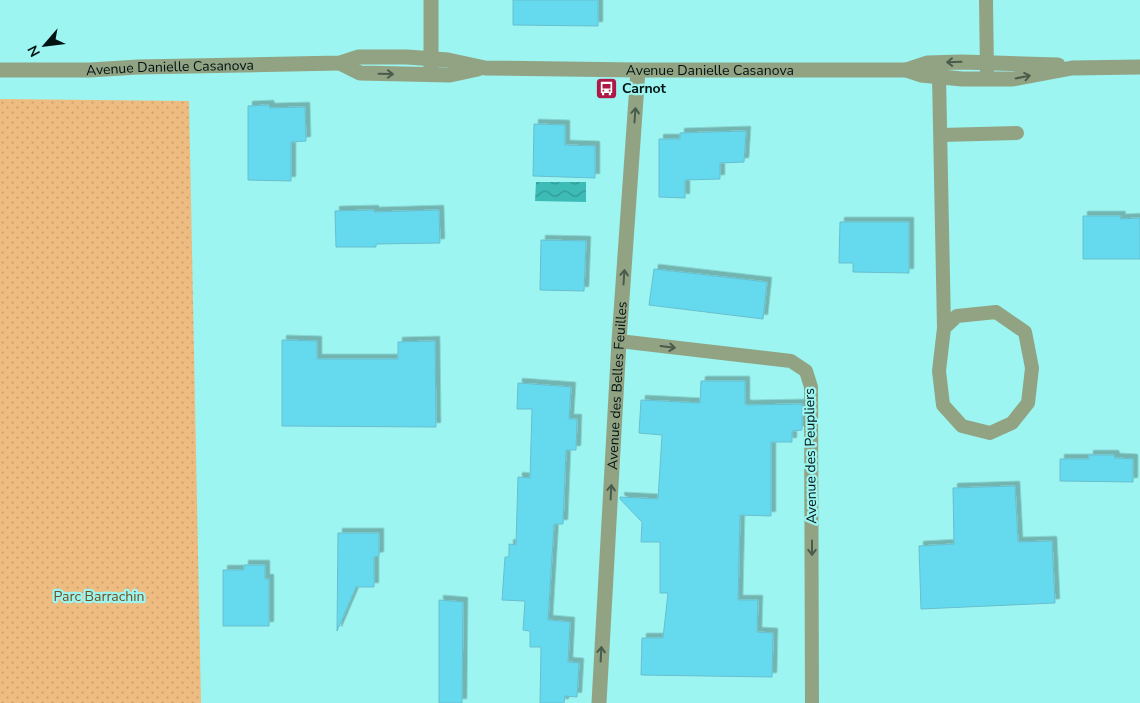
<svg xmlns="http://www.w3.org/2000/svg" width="1140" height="703" viewBox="0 0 1140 703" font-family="'Nunito Sans',sans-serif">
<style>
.park{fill:url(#park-dots)}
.water{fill:url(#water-waves)}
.building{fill:#65daef;stroke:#68bece;filter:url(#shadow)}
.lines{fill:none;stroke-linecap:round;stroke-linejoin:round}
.service{stroke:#92a384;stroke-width:14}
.minor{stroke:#92a384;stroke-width:15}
.tertiary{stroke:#92a384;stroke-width:15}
.oneway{stroke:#495b4b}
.labels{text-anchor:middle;stroke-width:4.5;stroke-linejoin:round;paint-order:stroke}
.street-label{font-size:14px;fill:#001312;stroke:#9cf5f0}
.poi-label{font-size:14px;font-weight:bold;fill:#001312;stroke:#9cf5f0;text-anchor:start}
.park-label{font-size:14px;fill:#754f1b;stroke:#9cf5f0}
</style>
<defs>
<pattern id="park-dots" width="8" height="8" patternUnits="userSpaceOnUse" patternTransform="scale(1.25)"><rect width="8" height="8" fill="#eebc80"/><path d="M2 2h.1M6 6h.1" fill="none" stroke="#caa16e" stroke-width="1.8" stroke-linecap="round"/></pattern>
<pattern id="water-waves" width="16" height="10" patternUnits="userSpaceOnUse" patternTransform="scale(1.25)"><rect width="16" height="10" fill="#3dbcb7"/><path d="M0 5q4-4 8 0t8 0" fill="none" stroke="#319893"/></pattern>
<filter id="shadow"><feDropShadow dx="4.5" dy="-4.5" stdDeviation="0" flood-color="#0004"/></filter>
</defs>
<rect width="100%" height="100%" fill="#9cf5f0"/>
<path class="park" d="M 0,99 L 189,101 L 201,703 L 0,703 Z"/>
<path class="water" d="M 536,182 L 586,182 L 586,202 L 535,201 Z"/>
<g class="building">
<path d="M 513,0 L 598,0 L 598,26 L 513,25 Z"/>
<path d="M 269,105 L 270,108 L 305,107 L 306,141 L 291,142 L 291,181 L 248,180 L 248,106 Z"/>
<path d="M 534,124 L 565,125 L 565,145 L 595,146 L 595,178 L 533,176 Z"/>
<path d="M 746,131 L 744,162 L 720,163 L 720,179 L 685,180 L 685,198 L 659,197 L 659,139 L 680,139 L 680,133 Z"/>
<path d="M 374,210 L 374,212 L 439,210 L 440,243 L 376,244 L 376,247 L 336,247 L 335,211 Z"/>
<path d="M 1083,216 L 1121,216 L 1120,219 L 1140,218 L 1140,259 L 1083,259 Z"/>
<path d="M 840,222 L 909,222 L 909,273 L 853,272 L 853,263 L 839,263 Z"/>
<path d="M 541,240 L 586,241 L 584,291 L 540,290 Z"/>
<path d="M 654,269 L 767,282 L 763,319 L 649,305 Z"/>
<path d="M 282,340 L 317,341 L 317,359 L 398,359 L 398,342 L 435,341 L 436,427 L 282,426 Z"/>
<path d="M 701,381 L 745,381 L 745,404 L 747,405 L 802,404 L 802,430 L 792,431 L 792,442 L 771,442 L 771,516 L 740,515 L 738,600 L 758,600 L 757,632 L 773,633 L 772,677 L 641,675 L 642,638 L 663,638 L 668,593 L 660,593 L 660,542 L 641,542 L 642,522 L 620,499 L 620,497 L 658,499 L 662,435 L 639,433 L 641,400 L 700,403 Z"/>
<path d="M 518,383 L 571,387 L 569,419 L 577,419 L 576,450 L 566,450 L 563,524 L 554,524 L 548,620 L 570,622 L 568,662 L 579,663 L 577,697 L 565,696 L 564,703 L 540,703 L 541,647 L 530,647 L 530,631 L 523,630 L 525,601 L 502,600 L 505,557 L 509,557 L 509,544 L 516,545 L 518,477 L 530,478 L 532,409 L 517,409 Z"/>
<path d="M 1089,455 L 1114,455 L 1115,458 L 1133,459 L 1133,482 L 1060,481 L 1060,459 L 1089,459 Z"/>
<path d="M 1015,486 L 1018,542 L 1052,541 L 1055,603 L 921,609 L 919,546 L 954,544 L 953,488 Z"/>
<path d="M 338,533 L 379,533 L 379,556 L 374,557 L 374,587 L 356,587 L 337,631 Z"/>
<path d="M 244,565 L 265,565 L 265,579 L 269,579 L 269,626 L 223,626 L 223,570 L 244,570 Z"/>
<path d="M 439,600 L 463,602 L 462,703 L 439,703 Z"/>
</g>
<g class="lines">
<g class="service">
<path d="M 986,0 L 987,73"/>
<path d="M 939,76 L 944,328 L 939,371 L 943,405 L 962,426 L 990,433 L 1012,423 L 1028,403 L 1032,368 L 1025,332 L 996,312 L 957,316 L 944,328"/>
<path d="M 941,135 L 1017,133"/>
<path d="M 619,341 L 791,361 L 806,371 L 811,387 L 812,703"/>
</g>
<g class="minor">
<path d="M 431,71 L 431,0"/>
<path id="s1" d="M 599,703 L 619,341 L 638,70"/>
</g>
<g class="tertiary">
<path d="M 340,63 L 360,73 L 450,75 L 478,69"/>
<path id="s2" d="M 0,70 L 90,70 L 138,67 L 340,63 L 358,57 L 407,57 L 448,60 L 485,68 L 638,70 L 906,70 L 921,75 L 962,79 L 1013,79 L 1072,68 L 1140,67"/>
<path d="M 906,70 L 927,63 L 962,62 L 1058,65"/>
</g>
</g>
<defs><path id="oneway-shaft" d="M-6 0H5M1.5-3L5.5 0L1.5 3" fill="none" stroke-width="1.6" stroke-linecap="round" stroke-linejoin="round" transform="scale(1.25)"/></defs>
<g class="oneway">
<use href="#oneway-shaft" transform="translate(954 62) rotate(178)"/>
<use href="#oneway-shaft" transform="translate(386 74) rotate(1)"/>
<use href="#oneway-shaft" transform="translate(1023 77) rotate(-11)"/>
<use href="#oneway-shaft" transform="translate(635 115) rotate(-86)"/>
<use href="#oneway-shaft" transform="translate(624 277) rotate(-86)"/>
<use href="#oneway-shaft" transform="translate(668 347) rotate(7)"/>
<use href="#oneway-shaft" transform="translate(611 492) rotate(-87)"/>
<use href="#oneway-shaft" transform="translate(812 548) rotate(90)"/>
<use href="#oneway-shaft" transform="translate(601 654) rotate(-87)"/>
</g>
<defs>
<symbol id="bus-square" viewBox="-11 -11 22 22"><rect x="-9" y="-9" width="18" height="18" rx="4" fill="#ad1a46" stroke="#9cf5f0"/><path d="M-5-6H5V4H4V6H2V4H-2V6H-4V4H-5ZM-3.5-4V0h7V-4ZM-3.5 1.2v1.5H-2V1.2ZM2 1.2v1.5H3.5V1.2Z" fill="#fff"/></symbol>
</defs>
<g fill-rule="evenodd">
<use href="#bus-square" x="594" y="76" width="25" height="25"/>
</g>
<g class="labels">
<g class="street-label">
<text dy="5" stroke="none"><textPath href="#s2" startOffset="170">Avenue Danielle Casanova</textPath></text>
<text dy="5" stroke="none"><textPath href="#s2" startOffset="712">Avenue Danielle Casanova</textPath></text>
<text dy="5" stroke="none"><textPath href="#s1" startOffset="318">Avenue des Belles Feuilles</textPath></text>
<text transform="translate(810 456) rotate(-91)" y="5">Avenue des Peupliers</text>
</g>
<g class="poi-label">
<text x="622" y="93">Carnot</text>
</g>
<g class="park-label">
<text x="99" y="601">Parc Barrachin</text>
</g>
</g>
<g transform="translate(45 45) rotate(242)" stroke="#9cf5f0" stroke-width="4" paint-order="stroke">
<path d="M0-4L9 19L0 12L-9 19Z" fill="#001312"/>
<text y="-8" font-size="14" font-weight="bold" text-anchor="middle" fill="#001312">N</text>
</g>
</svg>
